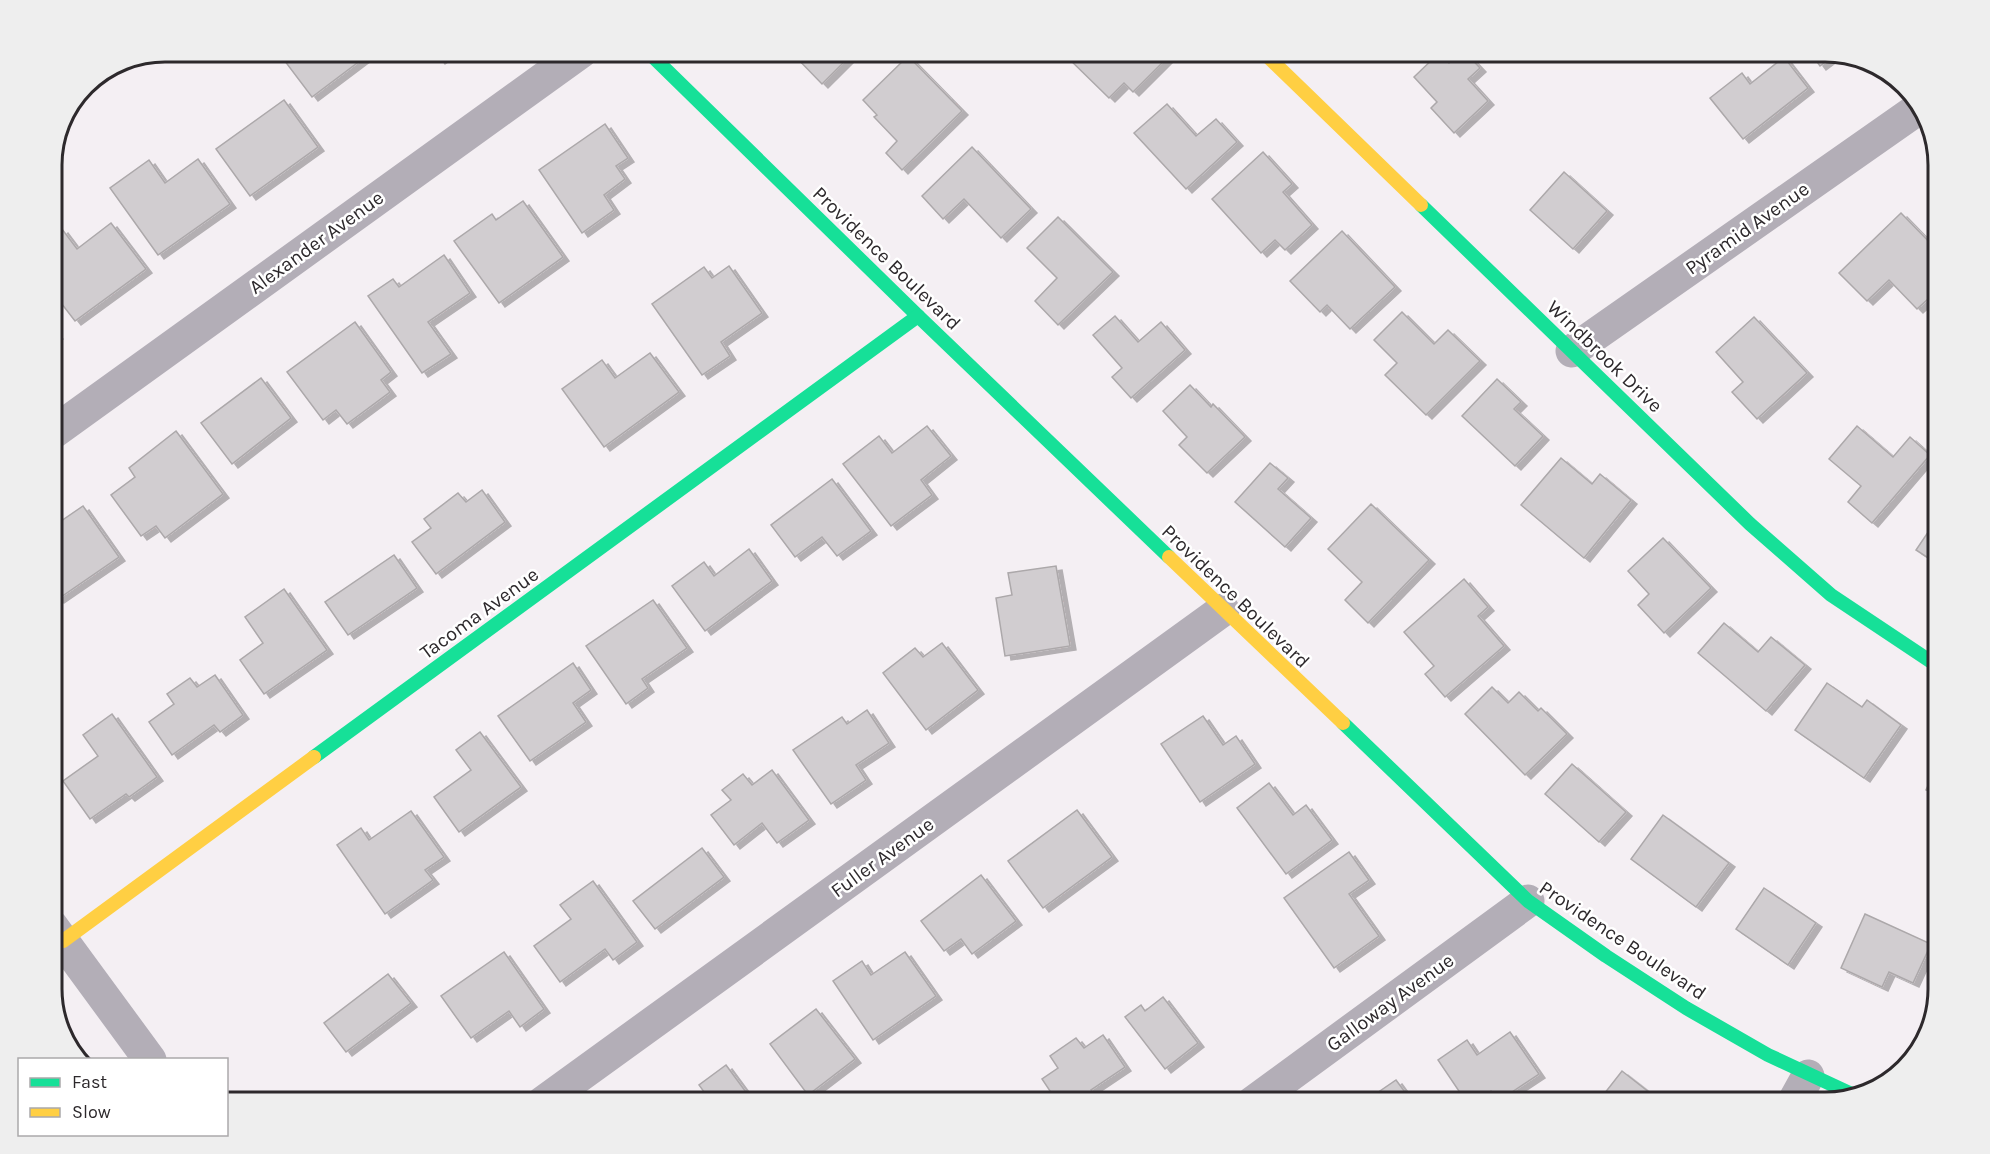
<svg xmlns="http://www.w3.org/2000/svg" width="1990" height="1154" viewBox="0 0 1990 1154" font-family="Karla,sans-serif">
<style>
.building{fill:#d1cdd0;stroke:#aca8aa;stroke-width:1.5;filter:url(#shadow)}
.lines{fill:none;stroke-linecap:round;stroke-linejoin:round}
.street{stroke:#b3aeb7;stroke-width:33}
.fast{stroke:#16e098;stroke-width:14}
.slow{stroke:#ffcf43;stroke-width:14}
.labels{text-anchor:middle;stroke-width:5;stroke-linejoin:round;paint-order:stroke}
.street-label{font-size:20px;fill:#2d292c;stroke:#fff}
.rim{fill:none;stroke:#2d292c;stroke-width:3}
</style>
<defs>
<filter id="shadow"><feDropShadow dx="6" dy="4" stdDeviation="0" flood-color="#0004"/></filter>
</defs>
<rect width="100%" height="100%" fill="#f4eff3"/>
<g class="building">
<path d="M 288,51 L 373,51 L 312,97 L 281,56 Z"/>
<path d="M 433,51 L 452,51 L 439,60 Z"/>
<path d="M 790,51 L 855,51 L 822,84 Z"/>
<path d="M 1067,51 L 1160,51 L 1167,58 L 1133,92 L 1124,83 L 1109,98 L 1064,54 Z"/>
<path d="M 1462,51 L 1464,51 L 1480,68 L 1468,79 L 1488,101 L 1454,133 L 1431,108 L 1437,102 L 1414,77 L 1439,53 L 1449,63 Z"/>
<path d="M 1809,51 L 1825,51 L 1836,54 L 1820,66 Z"/>
<path d="M 908,56 L 962,111 L 902,170 L 886,153 L 897,141 L 874,117 L 877,115 L 863,100 Z"/>
<path d="M 1784,57 L 1808,88 L 1743,139 L 1710,98 L 1742,73 L 1750,84 Z"/>
<path d="M 284,100 L 318,147 L 250,196 L 216,149 Z"/>
<path d="M 1167,104 L 1196,136 L 1216,119 L 1237,142 L 1186,189 L 1134,133 Z"/>
<path d="M 605,124 L 628,158 L 616,166 L 625,179 L 604,195 L 614,210 L 582,233 L 539,170 Z"/>
<path d="M 972,147 L 1031,209 L 1001,238 L 964,199 L 943,219 L 922,196 Z"/>
<path d="M 1263,152 L 1292,184 L 1283,192 L 1312,225 L 1285,250 L 1275,240 L 1261,253 L 1212,199 Z"/>
<path d="M 198,159 L 230,204 L 158,255 L 110,188 L 149,160 L 165,183 Z"/>
<path d="M 1564,172 L 1607,211 L 1573,249 L 1530,210 Z"/>
<path d="M 523,201 L 563,257 L 499,303 L 454,241 L 492,214 L 496,220 Z"/>
<path d="M 1901,213 L 1939,252 L 1939,289 L 1917,309 L 1889,280 L 1867,301 L 1839,273 Z"/>
<path d="M 1058,217 L 1113,272 L 1058,325 L 1035,301 L 1057,278 L 1027,248 Z"/>
<path d="M 111,223 L 146,269 L 75,321 L 51,290 L 51,238 L 62,229 L 77,249 Z"/>
<path d="M 1342,231 L 1395,287 L 1350,329 L 1327,305 L 1320,312 L 1290,281 Z"/>
<path d="M 444,255 L 470,293 L 428,322 L 451,354 L 422,373 L 368,296 L 393,279 L 399,287 Z"/>
<path d="M 729,266 L 762,313 L 721,342 L 730,356 L 702,375 L 652,304 L 704,267 L 712,278 Z"/>
<path d="M 1402,312 L 1434,344 L 1448,330 L 1480,361 L 1426,415 L 1385,375 L 1397,363 L 1374,340 Z"/>
<path d="M 1115,316 L 1138,342 L 1161,322 L 1185,350 L 1131,398 L 1112,377 L 1122,368 L 1093,335 Z"/>
<path d="M 1754,317 L 1807,373 L 1757,419 L 1732,392 L 1743,382 L 1716,352 Z"/>
<path d="M 355,322 L 391,372 L 381,380 L 390,392 L 347,424 L 336,410 L 323,420 L 287,372 Z"/>
<path d="M 51,327 L 57,335 L 51,339 Z"/>
<path d="M 650,353 L 679,392 L 604,447 L 562,389 L 602,360 L 615,378 Z"/>
<path d="M 261,378 L 291,418 L 232,464 L 201,423 Z"/>
<path d="M 1497,379 L 1521,402 L 1514,409 L 1543,436 L 1515,466 L 1462,416 Z"/>
<path d="M 1190,385 L 1211,407 L 1213,404 L 1245,437 L 1207,473 L 1179,445 L 1187,437 L 1163,411 Z"/>
<path d="M 927,426 L 951,456 L 921,480 L 932,495 L 891,526 L 843,464 L 879,436 L 892,453 Z"/>
<path d="M 1857,426 L 1893,457 L 1910,437 L 1930,455 L 1872,523 L 1848,502 L 1861,486 L 1829,459 Z"/>
<path d="M 176,431 L 223,494 L 165,538 L 156,526 L 141,536 L 111,495 L 135,477 L 129,468 Z"/>
<path d="M 1561,458 L 1592,484 L 1600,474 L 1631,500 L 1584,558 L 1521,505 Z"/>
<path d="M 1270,463 L 1288,478 L 1278,489 L 1311,518 L 1285,547 L 1235,502 Z"/>
<path d="M 832,479 L 871,531 L 837,556 L 822,537 L 795,557 L 771,525 Z"/>
<path d="M 482,490 L 505,522 L 436,574 L 412,542 L 431,528 L 424,519 L 458,493 L 466,502 Z"/>
<path d="M 1371,504 L 1429,560 L 1368,623 L 1345,600 L 1362,582 L 1328,549 Z"/>
<path d="M 83,506 L 119,557 L 58,599 L 51,590 L 51,528 Z"/>
<path d="M 1939,516 L 1939,565 L 1916,550 Z"/>
<path d="M 1663,538 L 1711,588 L 1664,633 L 1638,605 L 1649,594 L 1628,571 Z"/>
<path d="M 749,549 L 772,581 L 705,631 L 672,586 L 704,562 L 714,576 Z"/>
<path d="M 394,555 L 417,588 L 348,635 L 325,602 Z"/>
<path d="M 1056,566 L 1070,646 L 1005,656 L 996,598 L 1012,595 L 1008,573 Z"/>
<path d="M 1464,579 L 1488,607 L 1478,616 L 1504,646 L 1445,697 L 1425,674 L 1434,666 L 1404,632 Z"/>
<path d="M 284,589 L 327,650 L 264,694 L 240,660 L 263,643 L 245,617 Z"/>
<path d="M 653,600 L 687,648 L 642,679 L 648,688 L 626,704 L 586,646 Z"/>
<path d="M 1724,623 L 1758,652 L 1771,637 L 1805,665 L 1766,711 L 1698,653 Z"/>
<path d="M 942,643 L 978,690 L 926,730 L 883,673 L 915,648 L 923,657 Z"/>
<path d="M 573,663 L 591,690 L 573,703 L 586,722 L 530,761 L 498,716 Z"/>
<path d="M 215,675 L 243,715 L 220,732 L 214,725 L 172,755 L 149,722 L 174,704 L 167,694 L 190,678 L 197,687 Z"/>
<path d="M 1827,683 L 1862,707 L 1867,700 L 1901,725 L 1864,778 L 1795,730 Z"/>
<path d="M 1492,687 L 1508,703 L 1519,692 L 1538,711 L 1541,708 L 1567,734 L 1525,775 L 1465,714 Z"/>
<path d="M 867,710 L 889,743 L 856,765 L 866,780 L 831,804 L 793,750 L 842,717 L 847,724 Z"/>
<path d="M 112,714 L 157,777 L 129,797 L 126,794 L 90,819 L 63,781 L 98,756 L 83,735 Z"/>
<path d="M 1203,716 L 1223,745 L 1236,736 L 1255,764 L 1200,802 L 1161,744 Z"/>
<path d="M 480,732 L 521,787 L 459,832 L 434,797 L 471,770 L 456,750 Z"/>
<path d="M 1939,763 L 1939,796 L 1926,790 Z"/>
<path d="M 1572,764 L 1626,812 L 1599,842 L 1545,794 Z"/>
<path d="M 772,770 L 809,820 L 777,843 L 762,823 L 734,845 L 711,815 L 731,800 L 722,790 L 743,774 L 752,785 Z"/>
<path d="M 1269,783 L 1293,815 L 1306,805 L 1332,840 L 1286,874 L 1237,808 Z"/>
<path d="M 1077,810 L 1112,857 L 1043,908 L 1008,861 Z"/>
<path d="M 411,811 L 444,857 L 425,870 L 433,880 L 385,914 L 337,845 L 361,828 L 369,840 Z"/>
<path d="M 1663,815 L 1729,863 L 1696,907 L 1631,859 Z"/>
<path d="M 702,848 L 724,877 L 655,929 L 633,901 Z"/>
<path d="M 1349,852 L 1369,880 L 1349,894 L 1379,936 L 1334,968 L 1284,898 Z"/>
<path d="M 981,875 L 1016,921 L 972,954 L 961,939 L 944,951 L 921,921 Z"/>
<path d="M 593,881 L 637,942 L 613,960 L 605,949 L 560,982 L 534,946 L 571,919 L 560,905 Z"/>
<path d="M 1764,888 L 1816,923 L 1788,965 L 1736,929 Z"/>
<path d="M 1865,914 L 1931,944 L 1913,983 L 1889,972 L 1882,987 L 1841,968 Z"/>
<path d="M 504,952 L 544,1009 L 520,1027 L 509,1011 L 471,1038 L 441,996 Z"/>
<path d="M 905,952 L 936,996 L 873,1040 L 833,981 L 862,961 L 871,975 Z"/>
<path d="M 388,974 L 411,1003 L 346,1052 L 324,1023 Z"/>
<path d="M 1163,997 L 1198,1043 L 1165,1069 L 1125,1017 L 1141,1005 L 1145,1011 Z"/>
<path d="M 816,1009 L 855,1059 L 808,1095 L 770,1044 Z"/>
<path d="M 1510,1032 L 1539,1074 L 1497,1102 L 1491,1091 L 1473,1103 L 1467,1103 L 1438,1060 L 1467,1040 L 1477,1055 Z"/>
<path d="M 1103,1035 L 1125,1067 L 1091,1090 L 1100,1103 L 1058,1103 L 1042,1079 L 1058,1068 L 1050,1056 L 1076,1038 L 1084,1048 Z"/>
<path d="M 726,1065 L 754,1103 L 697,1103 L 707,1096 L 699,1085 Z"/>
<path d="M 1622,1071 L 1650,1093 L 1643,1102 L 1645,1103 L 1597,1103 Z"/>
<path d="M 1396,1080 L 1413,1103 L 1364,1103 L 1364,1102 Z"/>
</g>
<g class="lines">
<g class="street">
<path d="M 1572,351 L 1922,106"/>
<path d="M 51,434 L 582,51"/>
<path d="M 51,925 L 150,1060"/>
<path d="M 542,1103 L 1223,610"/>
<path d="M 1252,1103 L 1528,901"/>
<path d="M 1793,1103 L 1808,1076"/>
</g>
<g class="fast">
<path d="M 647,51 L 918,316 L 1169,557"/>
<path d="M 1421,205 L 1750,524 L 1831,595 L 1939,667"/>
<path d="M 1343,723 L 1528,901 L 1606,956 L 1686,1008 L 1768,1055 L 1854,1095"/>
<path d="M 314,757 L 918,316"/>
</g>
<g class="slow">
<path d="M 1262,51 L 1421,205"/>
<path d="M 1169,557 L 1343,723"/>
<path d="M 63,941 L 314,757"/>
</g>
</g>
<g class="labels">
<g class="street-label">
<text transform="translate(1747 228) rotate(-35)" y="7">Pyramid Avenue</text>
<text transform="translate(316 242) rotate(-36)" y="7">Alexander Avenue</text>
<text transform="translate(887 258) rotate(44)" y="7">Providence Boulevard</text>
<text transform="translate(1605 356) rotate(44)" y="7">Windbrook Drive</text>
<text transform="translate(1236 596) rotate(44)" y="7">Providence Boulevard</text>
<text transform="translate(479 613) rotate(-36)" y="7">Tacoma Avenue</text>
<text transform="translate(882 857) rotate(-36)" y="7">Fuller Avenue</text>
<text transform="translate(1623 940) rotate(34)" y="7">Providence Boulevard</text>
<text transform="translate(1390 1002) rotate(-36)" y="7">Galloway Avenue</text>
</g>
</g>
<path d="M0 0H1990V1154H0ZM165 62H1825A103 103 0 0 1 1928 165V989A103 103 0 0 1 1825 1092H165A103 103 0 0 1 62 989V165A103 103 0 0 1 165 62Z" fill="#eee" fill-rule="evenodd"/>
<path class="rim" d="M165 62H1825A103 103 0 0 1 1928 165V989A103 103 0 0 1 1825 1092H165A103 103 0 0 1 62 989V165A103 103 0 0 1 165 62Z"/>
<rect x="18" y="1058" width="210" height="78" fill="#ffffff" stroke="#aba9ab" stroke-width="1.5"/>
<rect x="30" y="1078" width="30" height="9" fill="#16e098" stroke="#aba9ab" stroke-width="1.5"/>
<text x="72" y="1088" font-size="18" fill="#2d292c">Fast</text>
<rect x="30" y="1108" width="30" height="9" fill="#ffcf43" stroke="#aba9ab" stroke-width="1.5"/>
<text x="72" y="1118" font-size="18" fill="#2d292c">Slow</text>
</svg>
